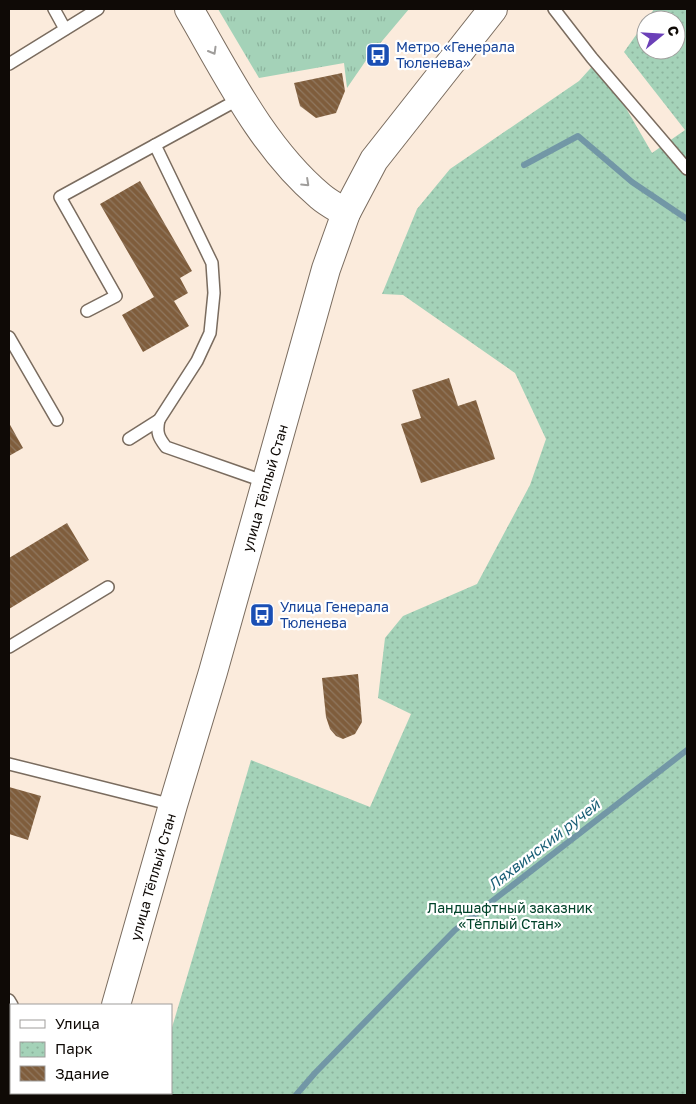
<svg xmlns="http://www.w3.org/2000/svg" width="696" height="1104" viewBox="0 0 696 1104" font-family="'Golos Text',sans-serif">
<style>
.grass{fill:url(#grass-tufts)}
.park{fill:url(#park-dots)}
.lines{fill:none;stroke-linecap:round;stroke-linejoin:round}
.stream{stroke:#7297a6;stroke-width:6}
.building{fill:url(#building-back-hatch)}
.lane-casing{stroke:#7a6c5f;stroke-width:14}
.secondary-casing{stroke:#7a6c5f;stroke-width:30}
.lane{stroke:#fff;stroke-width:11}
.secondary{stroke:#fff;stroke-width:28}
.oneway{stroke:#9f9d9b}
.labels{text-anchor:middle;stroke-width:4.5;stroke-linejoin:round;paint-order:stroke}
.transit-label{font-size:14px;fill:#164399;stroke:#fff;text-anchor:start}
.street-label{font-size:14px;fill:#0f0a06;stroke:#fff}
.park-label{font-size:14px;fill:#004229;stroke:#fff}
.water-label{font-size:15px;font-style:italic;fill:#195f76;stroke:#fff}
</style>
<defs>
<pattern id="grass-tufts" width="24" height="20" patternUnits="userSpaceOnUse" patternTransform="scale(1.25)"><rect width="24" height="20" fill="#a4d2b8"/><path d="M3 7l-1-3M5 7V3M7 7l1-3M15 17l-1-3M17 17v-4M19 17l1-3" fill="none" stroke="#8cb39d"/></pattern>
<pattern id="park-dots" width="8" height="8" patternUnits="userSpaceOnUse" patternTransform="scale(1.25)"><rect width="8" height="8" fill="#a4d2b8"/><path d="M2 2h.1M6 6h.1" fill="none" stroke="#8cb39d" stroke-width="1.8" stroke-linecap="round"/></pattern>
<pattern id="building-back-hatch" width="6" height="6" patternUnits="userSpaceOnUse" patternTransform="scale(1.25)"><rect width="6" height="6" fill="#7f5d3c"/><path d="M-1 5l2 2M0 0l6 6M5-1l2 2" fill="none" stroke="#907860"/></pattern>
</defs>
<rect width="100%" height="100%" fill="#fbebdc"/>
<path class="grass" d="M 218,9 L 409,9 L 367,59 L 347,88 L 344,63 L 259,78 Z"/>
<path class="park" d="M 654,9 L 687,9 L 687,1095 L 153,1095 L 154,1093 L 171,1093 L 171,1031 L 251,760 L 370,807 L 411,714 L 378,698 L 385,638 L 403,616 L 477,584 L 530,485 L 546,439 L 515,373 L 403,295 L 382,294 L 417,209 L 450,169 L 579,81 L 598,60 L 652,153 L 685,130 L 624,52 L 646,21 L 646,50 L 676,50 L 676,20 L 647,20 Z"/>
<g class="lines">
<g class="stream">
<path d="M 524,165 L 578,136 L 632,182 L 687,219"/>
<path d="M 296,1095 L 315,1073 L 455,930 L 687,750"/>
</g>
</g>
<g class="building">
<path d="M 342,73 L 345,91 L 336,113 L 316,118 L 300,106 L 294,83 Z"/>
<path d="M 140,181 L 192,271 L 180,278 L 188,293 L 174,301 L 189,326 L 143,352 L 122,315 L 154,297 L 100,204 Z"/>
<path d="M 449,378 L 458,406 L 476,400 L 495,459 L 421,483 L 401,424 L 421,418 L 412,390 Z"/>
<path d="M 9,423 L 23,448 L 9,456 Z"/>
<path d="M 67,523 L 89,560 L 9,609 L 9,558 Z"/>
<path d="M 358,674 L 362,722 L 355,734 L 343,739 L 336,736 L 330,729 L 326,717 L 322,678 Z"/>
<path d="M 9,787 L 41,796 L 28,840 L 9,834 Z"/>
</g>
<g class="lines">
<defs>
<g id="lane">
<path d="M 54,9 L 65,29"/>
<path d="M 554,9 L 592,58 L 687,169"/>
<path d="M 9,64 L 98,9"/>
<path d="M 87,311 L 116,296 L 60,197 L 241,98"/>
<path d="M 9,337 L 57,420"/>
<path d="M 159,420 C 156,433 159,438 166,447 L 266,482"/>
<path d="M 129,439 L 159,420 L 197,361 L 210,333 L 214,293 L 212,263 L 155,145"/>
<path d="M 9,647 L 108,587"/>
<path d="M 9,764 L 173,805"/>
<path d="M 9,1000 L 12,1005"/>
<path d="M 17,1095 L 21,1093"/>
</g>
<g id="secondary">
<path d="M 189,9 C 227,74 262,147 320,196 C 328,203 338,208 346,213"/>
<path d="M 116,1005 L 173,805 L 213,672 L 326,269 L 346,213 L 374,160 L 493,9"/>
<path d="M 90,1095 L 91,1093"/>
</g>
</defs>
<use href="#lane" class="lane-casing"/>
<use href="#secondary" class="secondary-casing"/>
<use href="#lane" class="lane"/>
<use href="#secondary" class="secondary"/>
</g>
<defs><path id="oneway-chevron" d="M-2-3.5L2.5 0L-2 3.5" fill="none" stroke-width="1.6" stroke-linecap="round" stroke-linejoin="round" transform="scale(1.25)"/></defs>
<g class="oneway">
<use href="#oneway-chevron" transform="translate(213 51) rotate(60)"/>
<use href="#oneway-chevron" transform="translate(306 183) rotate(43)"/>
</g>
<defs>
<symbol id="bus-square" viewBox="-11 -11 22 22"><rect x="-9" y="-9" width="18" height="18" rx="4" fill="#1a4fb4" stroke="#fff"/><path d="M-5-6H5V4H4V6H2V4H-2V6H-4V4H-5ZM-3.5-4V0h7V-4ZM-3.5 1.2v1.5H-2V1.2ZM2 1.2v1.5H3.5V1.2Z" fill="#fff"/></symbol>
</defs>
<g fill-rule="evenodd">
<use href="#bus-square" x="364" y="41" width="28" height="28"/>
<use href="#bus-square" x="248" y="601" width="28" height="28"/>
</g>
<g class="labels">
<g class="transit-label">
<text x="396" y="52">Метро «Генерала<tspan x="396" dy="16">Тюленева»</tspan></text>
<text x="280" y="612">Улица Генерала<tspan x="280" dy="16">Тюленева</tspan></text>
</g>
<g class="street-label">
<text transform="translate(265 488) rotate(-74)" y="5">улица Тёплый Стан</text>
<text transform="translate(153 877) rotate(-74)" y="5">улица Тёплый Стан</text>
</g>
<g class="park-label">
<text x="510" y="913">Ландшафтный заказник<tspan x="510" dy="16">«Тёплый Стан»</tspan></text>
</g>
<g class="water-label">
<text transform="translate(544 845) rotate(-38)" y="5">Ляхвинский ручей</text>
</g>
</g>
<rect width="696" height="1104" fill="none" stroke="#0f0a06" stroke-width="20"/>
<rect x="10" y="1004" width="162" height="90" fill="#ffffff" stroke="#9f9d9b"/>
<rect x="20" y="1020" width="25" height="8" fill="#ffffff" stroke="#9f9d9b"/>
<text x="55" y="1029" font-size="15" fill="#0f0a06">Улица</text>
<rect x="20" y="1042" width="25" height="15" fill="url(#park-dots)" stroke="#9f9d9b"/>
<text x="55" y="1054" font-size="15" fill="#0f0a06">Парк</text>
<rect x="20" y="1066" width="25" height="15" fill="url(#building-back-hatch)" stroke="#9f9d9b"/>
<text x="55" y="1079" font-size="15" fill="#0f0a06">Здание</text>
<g transform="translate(661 35) rotate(72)"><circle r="24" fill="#ffffff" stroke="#9f9d9b"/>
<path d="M0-4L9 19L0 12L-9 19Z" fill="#6b40b8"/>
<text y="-8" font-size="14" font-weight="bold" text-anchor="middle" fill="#0f0a06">С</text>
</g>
</svg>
